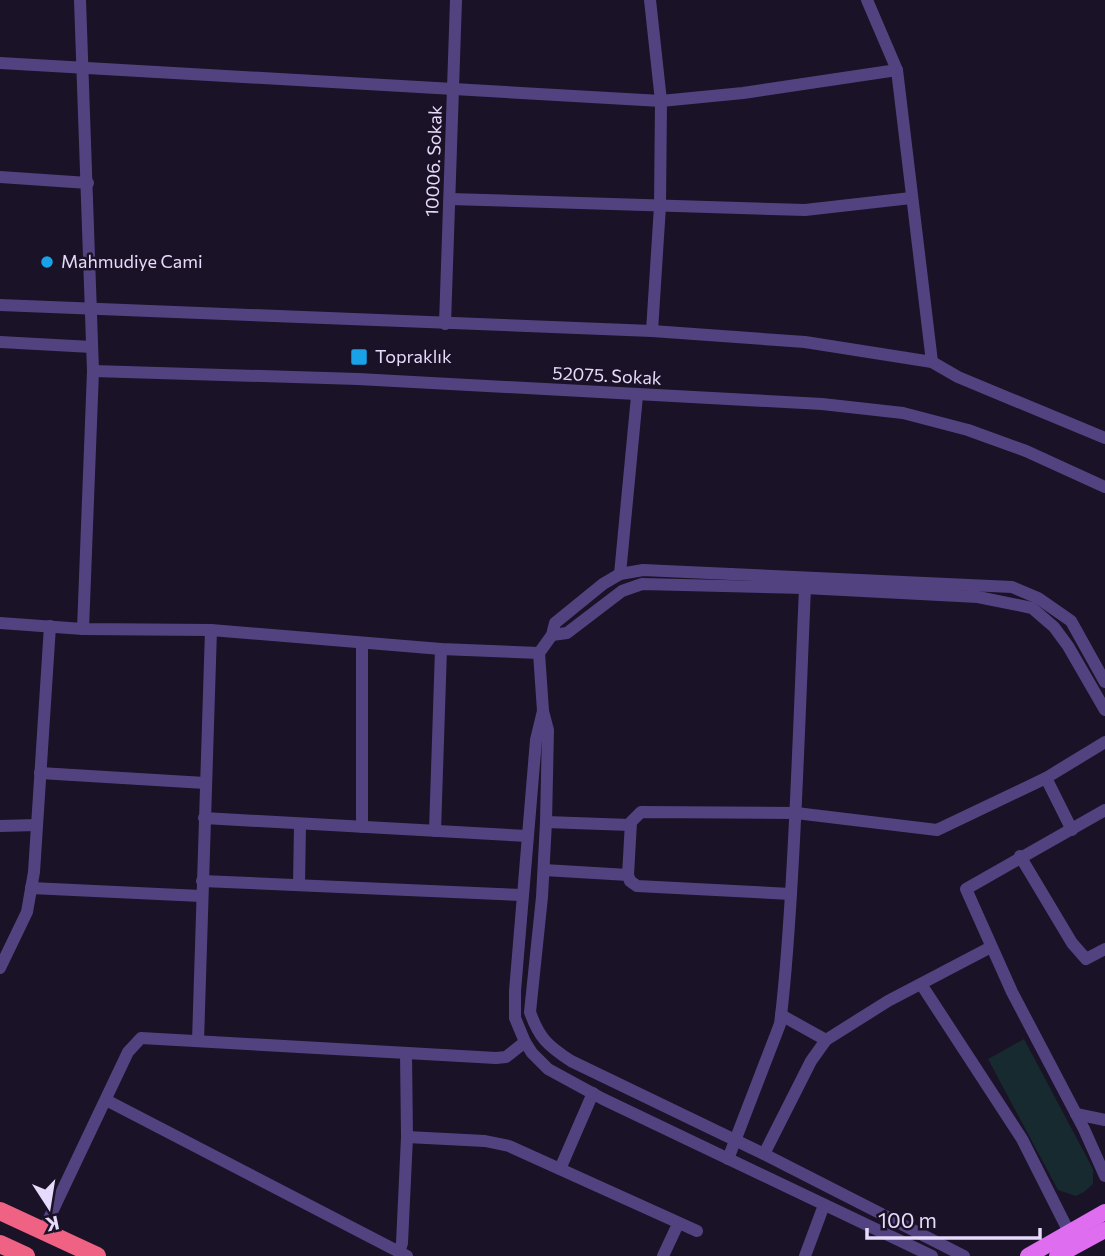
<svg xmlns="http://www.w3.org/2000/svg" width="1105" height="1256" viewBox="0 0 1105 1256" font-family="Commissioner,sans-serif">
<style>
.green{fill:#162a2f}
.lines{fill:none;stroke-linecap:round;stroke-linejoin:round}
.minor{stroke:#534280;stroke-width:12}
.major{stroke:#df6df0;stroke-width:16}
.highway{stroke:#ef6284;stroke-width:18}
.poi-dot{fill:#1aa2e8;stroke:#1a1226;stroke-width:2.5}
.labels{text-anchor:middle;stroke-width:5;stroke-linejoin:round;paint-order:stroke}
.street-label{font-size:18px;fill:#e6dbfb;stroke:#1a1226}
.poi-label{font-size:18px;fill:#e6dbfb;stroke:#1a1226;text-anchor:start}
</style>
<rect width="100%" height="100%" fill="#1a1226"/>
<path class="green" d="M 1024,1039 L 1093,1169 L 1093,1184 L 1084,1192 L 1076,1196 L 1058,1190 L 988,1059 Z"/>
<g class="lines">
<g class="minor">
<path d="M 80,0 L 93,371 L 83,629"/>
<path d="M 650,0 L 661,101 L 660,206 L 652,331"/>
<path d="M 867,0 L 897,70 L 932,362"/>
<path d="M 0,63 L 661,101 L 743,93 L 897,70"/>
<path d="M 0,177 L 88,183"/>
<path d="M 450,199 L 805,210 L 911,198"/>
<path d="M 0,305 L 652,331 L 805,342 L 932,362 L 958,377 L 1105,438"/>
<path d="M 445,324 L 456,0"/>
<path d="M 0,342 L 92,347"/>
<path d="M 93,371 L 358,379 L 822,404 L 903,413 L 968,430 L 1026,451 L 1105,487"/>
<path d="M 620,574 L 637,396"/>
<path d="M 0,623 L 83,629 L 211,630 L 441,649 L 539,653"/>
<path d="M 552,635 L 567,633 L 622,591 L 642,584 L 805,588 L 978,597 L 1032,608 L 1054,627 L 1068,646 L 1105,710"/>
<path d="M 543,711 L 548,730 L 546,822 L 542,897 L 530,1012 C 539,1038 548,1046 571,1061 L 764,1154 L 964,1256"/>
<path d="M 40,773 L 205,783"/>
<path d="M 1046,778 L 1072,830"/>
<path d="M 1105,810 L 966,889 L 1012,992 L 1084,1129 L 1105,1176"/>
<path d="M 204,818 L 527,836"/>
<path d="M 546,822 L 630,825"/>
<path d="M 0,826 L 37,825"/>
<path d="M 362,827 L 362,643"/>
<path d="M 435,831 L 441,649"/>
<path d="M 1020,856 L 1072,943 L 1086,959 L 1105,949"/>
<path d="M 544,870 L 628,875"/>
<path d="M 202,881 L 522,895"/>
<path d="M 299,885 L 300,824"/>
<path d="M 31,888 L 201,896"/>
<path d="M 791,894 L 637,886 L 630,881 L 628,875 L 631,822 L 641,812 L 796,813 L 937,830 L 1046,778 L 1105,742"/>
<path d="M 0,968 L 27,912 L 34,872 L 50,626"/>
<path d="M 921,984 L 1022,1139 L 1069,1232"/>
<path d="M 781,1015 L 826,1040"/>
<path d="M 198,1041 L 211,630"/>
<path d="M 106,1100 L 407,1256"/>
<path d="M 1076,1114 L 1105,1120"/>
<path d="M 407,1137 L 485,1141 L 509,1146 L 697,1231"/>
<path d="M 764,1154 L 811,1061 L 826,1040 L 888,1001 L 991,947"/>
<path d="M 728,1159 L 780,1024 C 787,969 790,914 793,859 C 798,769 801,679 805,588"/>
<path d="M 560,1169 L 593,1093"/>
<path d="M 43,1231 L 128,1052 L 141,1038 L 496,1058 L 506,1057 L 525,1042"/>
<path d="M 399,1252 L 402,1243 L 407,1137 L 406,1054"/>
<path d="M 663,1256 L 678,1224"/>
<path d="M 805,1256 L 824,1205"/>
<path d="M 932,1256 L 603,1099 L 548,1069 L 532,1053 L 525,1042 L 515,1018 L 515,991 L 536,740 L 543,711 L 539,653 L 552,635 L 555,623 L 603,584 L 620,574 L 643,570 L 1012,587 L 1038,598 L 1071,621 L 1105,682"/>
</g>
<g class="major">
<path d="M 1028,1256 L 1105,1212"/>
<path d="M 1057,1256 L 1105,1230"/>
</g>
<g class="highway">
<path d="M 0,1211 L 97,1256"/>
<path d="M 0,1244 L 26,1256"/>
</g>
</g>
<g class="poi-dot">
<circle cx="47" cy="262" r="7"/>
<rect x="350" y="348" width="18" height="18" rx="3.5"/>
</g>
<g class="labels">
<g class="street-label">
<text transform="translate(434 161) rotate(-88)" y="6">10006. Sokak</text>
<text transform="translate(607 376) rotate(3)" y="6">52075. Sokak</text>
</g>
<g class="poi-label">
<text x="61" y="268">Mahmudiye Cami</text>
<text x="375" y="363">Topraklık</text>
</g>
</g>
<g transform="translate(49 1207) rotate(168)" stroke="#1a1226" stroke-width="5" paint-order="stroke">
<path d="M0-5L12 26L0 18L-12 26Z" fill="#e6dbfb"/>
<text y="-10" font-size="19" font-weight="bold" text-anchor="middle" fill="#e6dbfb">K</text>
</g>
<path d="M867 1228v10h173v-10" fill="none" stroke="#e6dbfb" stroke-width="3.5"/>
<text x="878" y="1228" font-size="21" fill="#e6dbfb" stroke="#1a1226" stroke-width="5" paint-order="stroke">100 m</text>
</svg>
